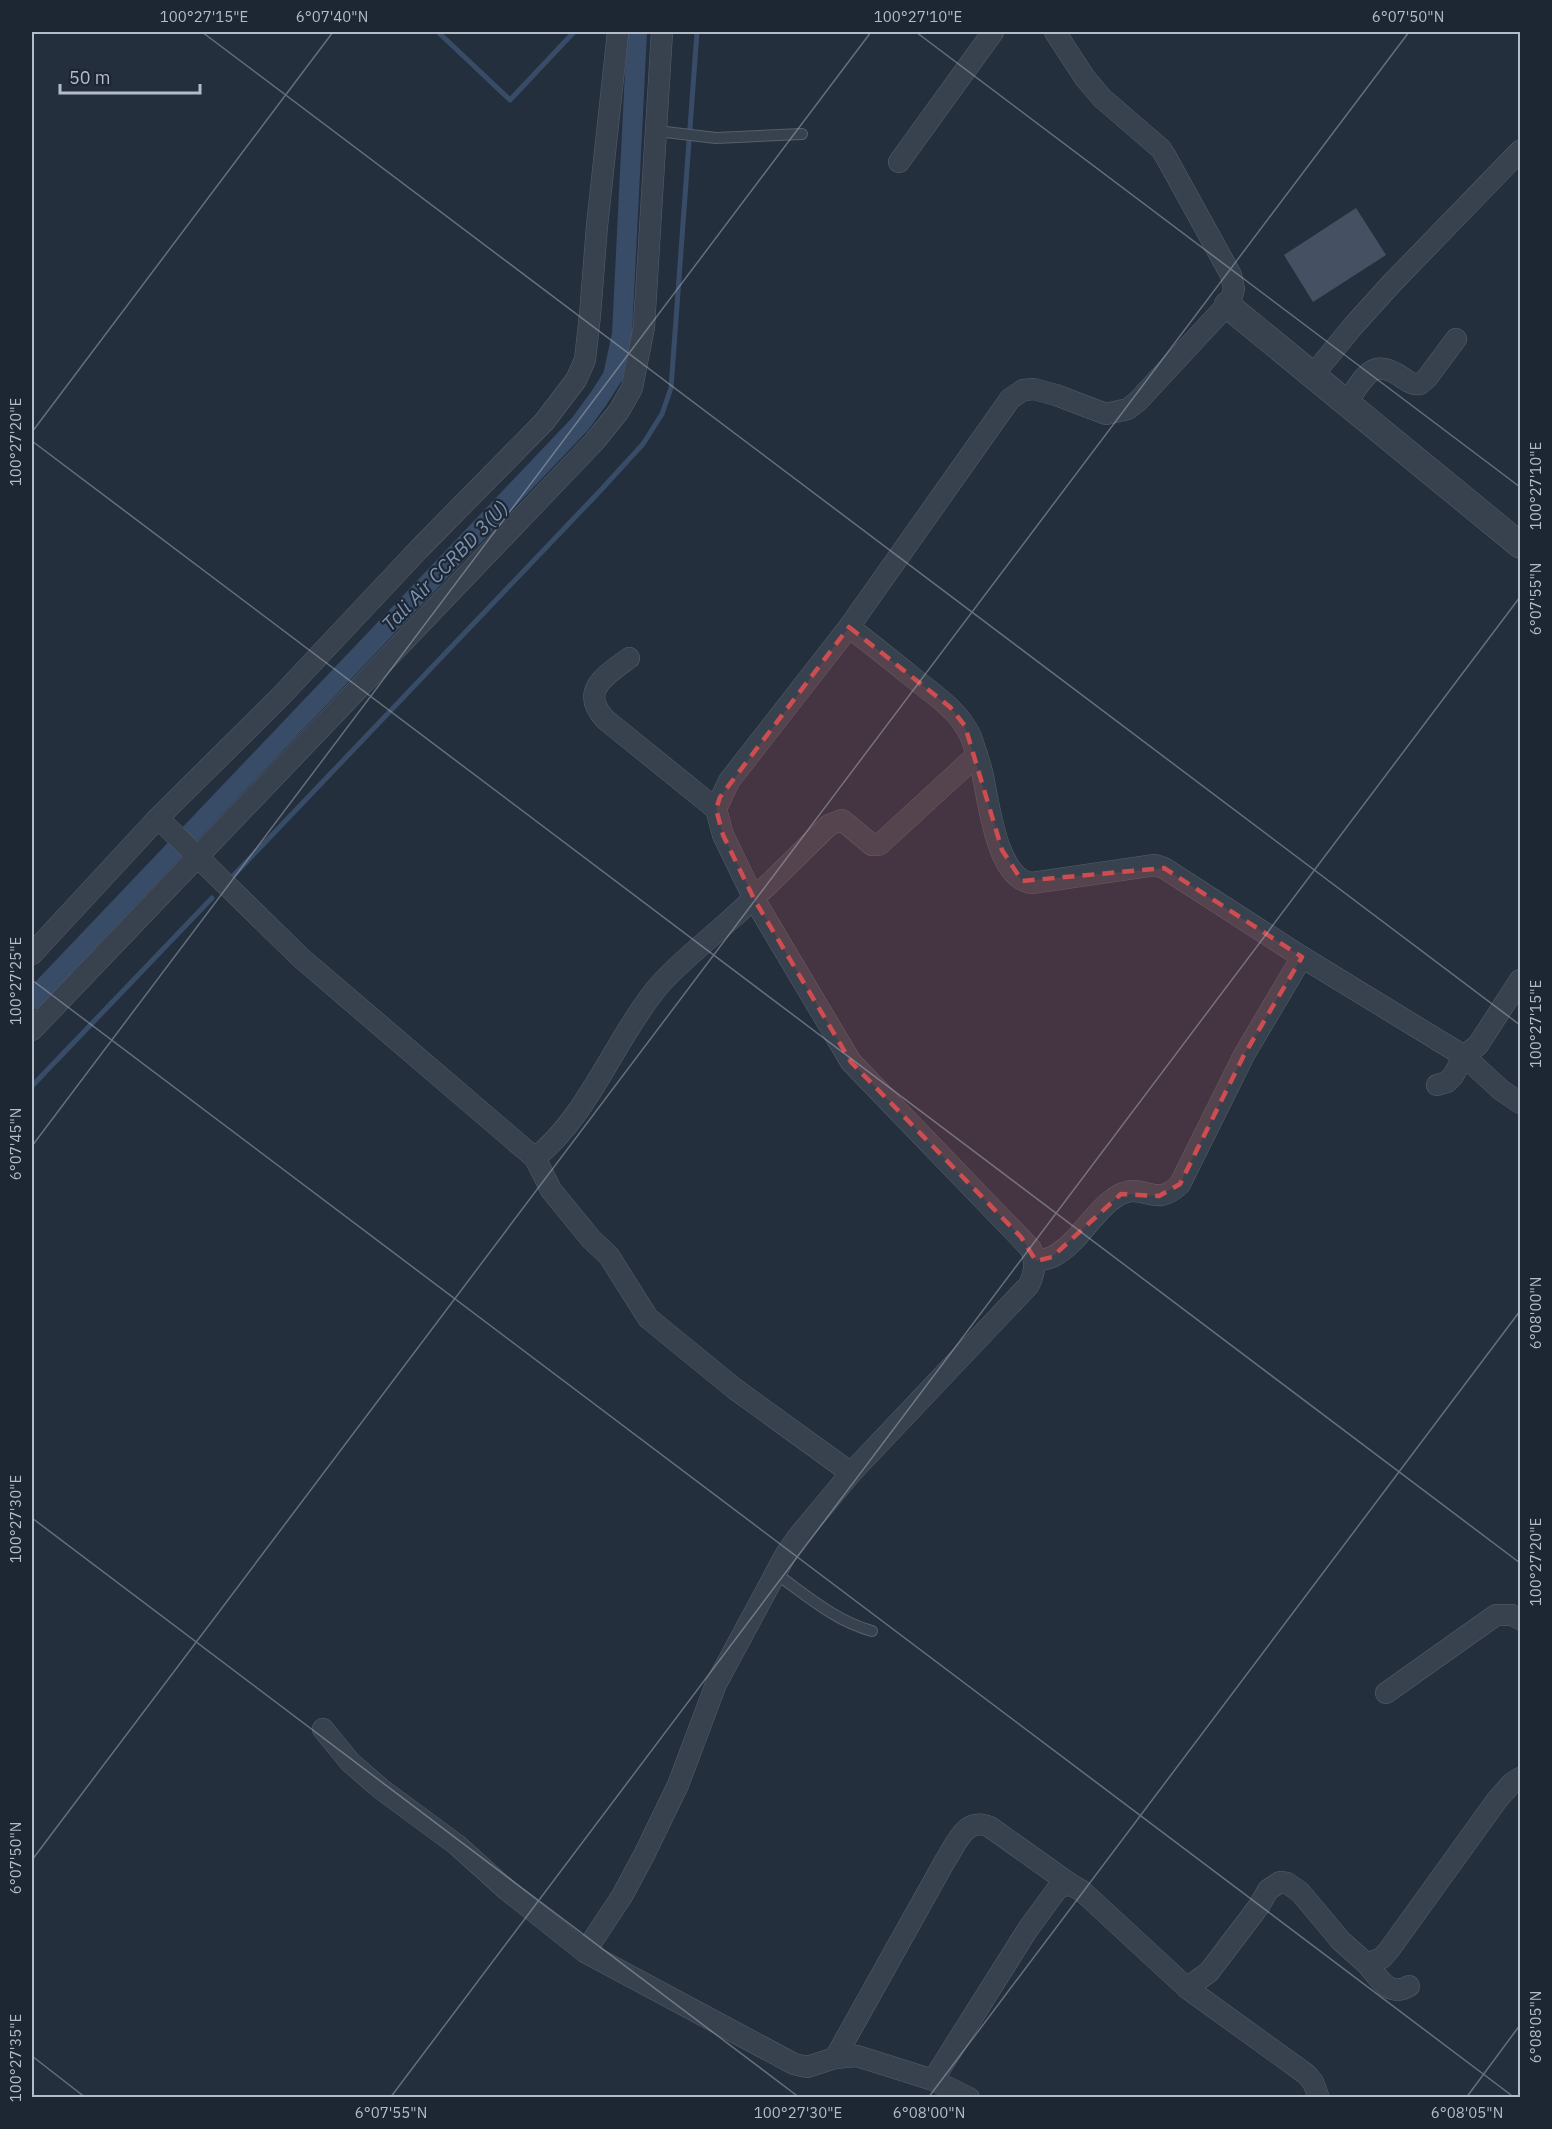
<svg xmlns="http://www.w3.org/2000/svg" width="1552" height="2129" viewBox="0 0 1552 2129" font-family="'IBM Plex Sans',sans-serif">
<style>
.lines{fill:none;stroke-linecap:round;stroke-linejoin:round}
.stream{stroke:#394c67;stroke-width:5}
.canal{stroke:#394c67;stroke-width:20}
.building{fill:#455162}
.service-casing{stroke:#565f6c;stroke-width:12}
.minor-casing{stroke:#565f6c;stroke-width:22}
.tertiary-casing{stroke:#565f6c;stroke-width:27}
.service{stroke:#38414e;stroke-width:10}
.minor{stroke:#38414e;stroke-width:21}
.tertiary{stroke:#38414e;stroke-width:26}
.marked{fill:#ce4d50;fill-opacity:0.2;stroke:#ce4d50;stroke-width:4.5;stroke-dasharray:12 8;stroke-linejoin:round}
.ticks{fill:none;stroke:#b4bcc9;stroke-width:1.5;stroke-opacity:0.45}
.labels{text-anchor:middle;stroke-width:4.5;stroke-linejoin:round;paint-order:stroke}
.water-label{font-size:20px;font-style:italic;fill:#7c92b1;stroke:#1d2633}
.neatline{fill:none;stroke:#b4bcc9;stroke-width:2}
.ticks-label{font-size:15px;text-anchor:middle;fill:#b4bcc9}
</style>
<rect width="100%" height="100%" fill="#242f3e"/>
<g class="lines">
<g class="stream">
<path d="M 438,32 L 510,100 L 574,32"/>
<path d="M 232,877 L 600,491 L 643,444 L 662,414 L 671,388 L 697,32"/>
<path d="M 32,1086 L 212,898"/>
</g>
<path class="canal" d="M 32,1000 L 580,424 L 599,398 L 613,376 L 622,334 L 637,32"/>
</g>
<path class="building" d="M 1356,208 L 1386,255 L 1313,302 L 1284,255 Z"/>
<g class="lines">
<defs>
<g id="service">
<path d="M 657,131 L 716,138 L 802,134"/>
<path d="M 775,1573 C 806,1595 835,1621 872,1631"/>
</g>
<g id="minor">
<path d="M 899,162 L 993,32"/>
<path d="M 1313,375 L 1354,325 L 1392,283 L 1520,151"/>
<path d="M 1346,403 C 1365,378 1371,355 1403,378 C 1409,382 1413,385 1420,384 L 1427,378 L 1456,339"/>
<path d="M 849,627 C 870,643 890,659 911,676 C 933,694 959,710 971,737 C 975,749 979,760 982,772 C 989,801 996,879 1032,883 L 1155,865 L 1164,868 L 1302,957 L 1464,1056 L 1501,1090 L 1520,1103"/>
<path d="M 629,658 C 606,675 578,691 606,720 L 716,809"/>
<path d="M 158,818 L 300,957 L 535,1158 C 587,1118 615,1039 657,988 C 676,965 707,941 730,920 C 764,890 796,857 829,825 L 842,820 L 872,845 L 879,845 L 977,755"/>
<path d="M 32,954 L 158,818 L 280,697 L 420,548 L 544,422 L 576,380 L 585,360 L 590,315 L 597,226 L 618,32"/>
<path d="M 32,1030 L 594,442 L 619,411 L 632,388 L 644,327 L 662,32"/>
<path d="M 1437,1085 L 1447,1082 L 1453,1076 L 1464,1056 L 1478,1045 L 1520,980"/>
<path d="M 535,1158 L 551,1190 L 591,1239 L 609,1256 L 648,1318 L 735,1389 L 851,1473"/>
<path d="M 1036,1261 C 1041,1260 1049,1259 1054,1256 C 1080,1242 1093,1210 1119,1195 C 1143,1181 1155,1210 1180,1184 L 1244,1055 L 1302,957"/>
<path d="M 1386,1693 L 1496,1615 L 1512,1615 L 1520,1619"/>
<path d="M 323,1729 L 350,1762 L 381,1789 L 457,1845 L 507,1890 L 585,1952 L 794,2064 L 807,2067 L 835,2058 L 857,2056 L 933,2080 L 969,2098"/>
<path d="M 585,1952 L 622,1896 L 644,1855 L 678,1785 L 716,1684 L 786,1554 L 797,1538 L 851,1473 L 1029,1285 C 1035,1272 1036,1263 1031,1249 L 851,1062 L 754,899 L 723,835 L 716,809 L 729,781 L 849,627 L 1010,399 L 1023,390 L 1034,389 L 1056,395 L 1106,414 L 1128,409 L 1138,401 L 1227,305 L 1232,296 L 1234,289 L 1231,275 L 1166,157 L 1161,149 L 1102,98 L 1085,78 L 1055,32"/>
<path d="M 1367,1964 C 1379,1978 1389,1998 1409,1986"/>
<path d="M 1187,1988 L 1306,2074 L 1313,2082 L 1319,2098"/>
<path d="M 835,2058 L 945,1861 C 957,1843 965,1816 990,1827 L 1070,1884"/>
<path d="M 933,2080 L 1028,1929 L 1058,1888 L 1070,1884 L 1082,1891 L 1187,1988 L 1209,1972 L 1259,1906 L 1268,1890 L 1280,1882 L 1287,1883 L 1300,1892 L 1341,1941 L 1367,1964 L 1382,1958 L 1389,1950 L 1497,1800 L 1512,1783 L 1520,1778"/>
</g>
<path id="tertiary" d="M 1227,305 L 1520,545"/>
</defs>
<use href="#service" class="service-casing"/>
<use href="#minor" class="minor-casing"/>
<use href="#tertiary" class="tertiary-casing"/>
<use href="#service" class="service"/>
<use href="#minor" class="minor"/>
<use href="#tertiary" class="tertiary"/>
</g>
<path class="marked" d="M 849,627 L 950,707 L 965,726 L 1002,850 L 1022,881 L 1164,868 L 1302,957 L 1244,1055 L 1180,1184 L 1159,1196 L 1121,1194 L 1052,1257 L 1036,1261 L 1021,1237 L 851,1062 L 754,899 L 723,835 L 716,809 L 720,797 Z"/>
<path class="ticks" d="M 202,32 L 1520,1025M 916,32 L 1520,487M 32,432 L 333,32M 32,441 L 1520,1563M 32,980 L 1515,2098M 32,1146 L 871,32M 32,1518 L 800,2098M 32,1860 L 1409,32M 32,2056 L 86,2098M 390,2098 L 1520,597M 928,2098 L 1520,1311M 1466,2098 L 1520,2025"/>
<g class="labels">
<g class="water-label">
<text transform="translate(445 566) rotate(-46)" y="7">Tali Air CCRBD 3(U)</text>
</g>
</g>
<rect width="1552" height="2129" fill="none" stroke="#1d2633" stroke-width="66"/>
<path d="M60 84v9h140v-9" fill="none" stroke="#b4bcc9" stroke-width="3"/>
<text x="69" y="84" font-size="18" fill="#b4bcc9" stroke="#1d2633" stroke-width="4.5" paint-order="stroke">50 m</text>
<rect x="33" y="33" width="1486" height="2063" class="neatline"/>
<g class="ticks-label">
<text x="204" y="22">100°27'15"E</text>
<text x="332" y="22">6°07'40"N</text>
<text x="918" y="22">100°27'10"E</text>
<text x="1408" y="22">6°07'50"N</text>
<text transform="translate(16 442) rotate(-90)" y="5">100°27'20"E</text>
<text transform="translate(1536 486) rotate(-90)" y="5">100°27'10"E</text>
<text transform="translate(1536 599) rotate(-90)" y="5">6°07'55"N</text>
<text transform="translate(16 981) rotate(-90)" y="5">100°27'25"E</text>
<text transform="translate(1536 1024) rotate(-90)" y="5">100°27'15"E</text>
<text transform="translate(16 1144) rotate(-90)" y="5">6°07'45"N</text>
<text transform="translate(1536 1313) rotate(-90)" y="5">6°08'00"N</text>
<text transform="translate(16 1519) rotate(-90)" y="5">100°27'30"E</text>
<text transform="translate(1536 1562) rotate(-90)" y="5">100°27'20"E</text>
<text transform="translate(16 1858) rotate(-90)" y="5">6°07'50"N</text>
<text transform="translate(1536 2027) rotate(-90)" y="5">6°08'05"N</text>
<text transform="translate(16 2058) rotate(-90)" y="5">100°27'35"E</text>
<text x="391" y="2118">6°07'55"N</text>
<text x="798" y="2118">100°27'30"E</text>
<text x="929" y="2118">6°08'00"N</text>
<text x="1467" y="2118">6°08'05"N</text>
</g>
</svg>
